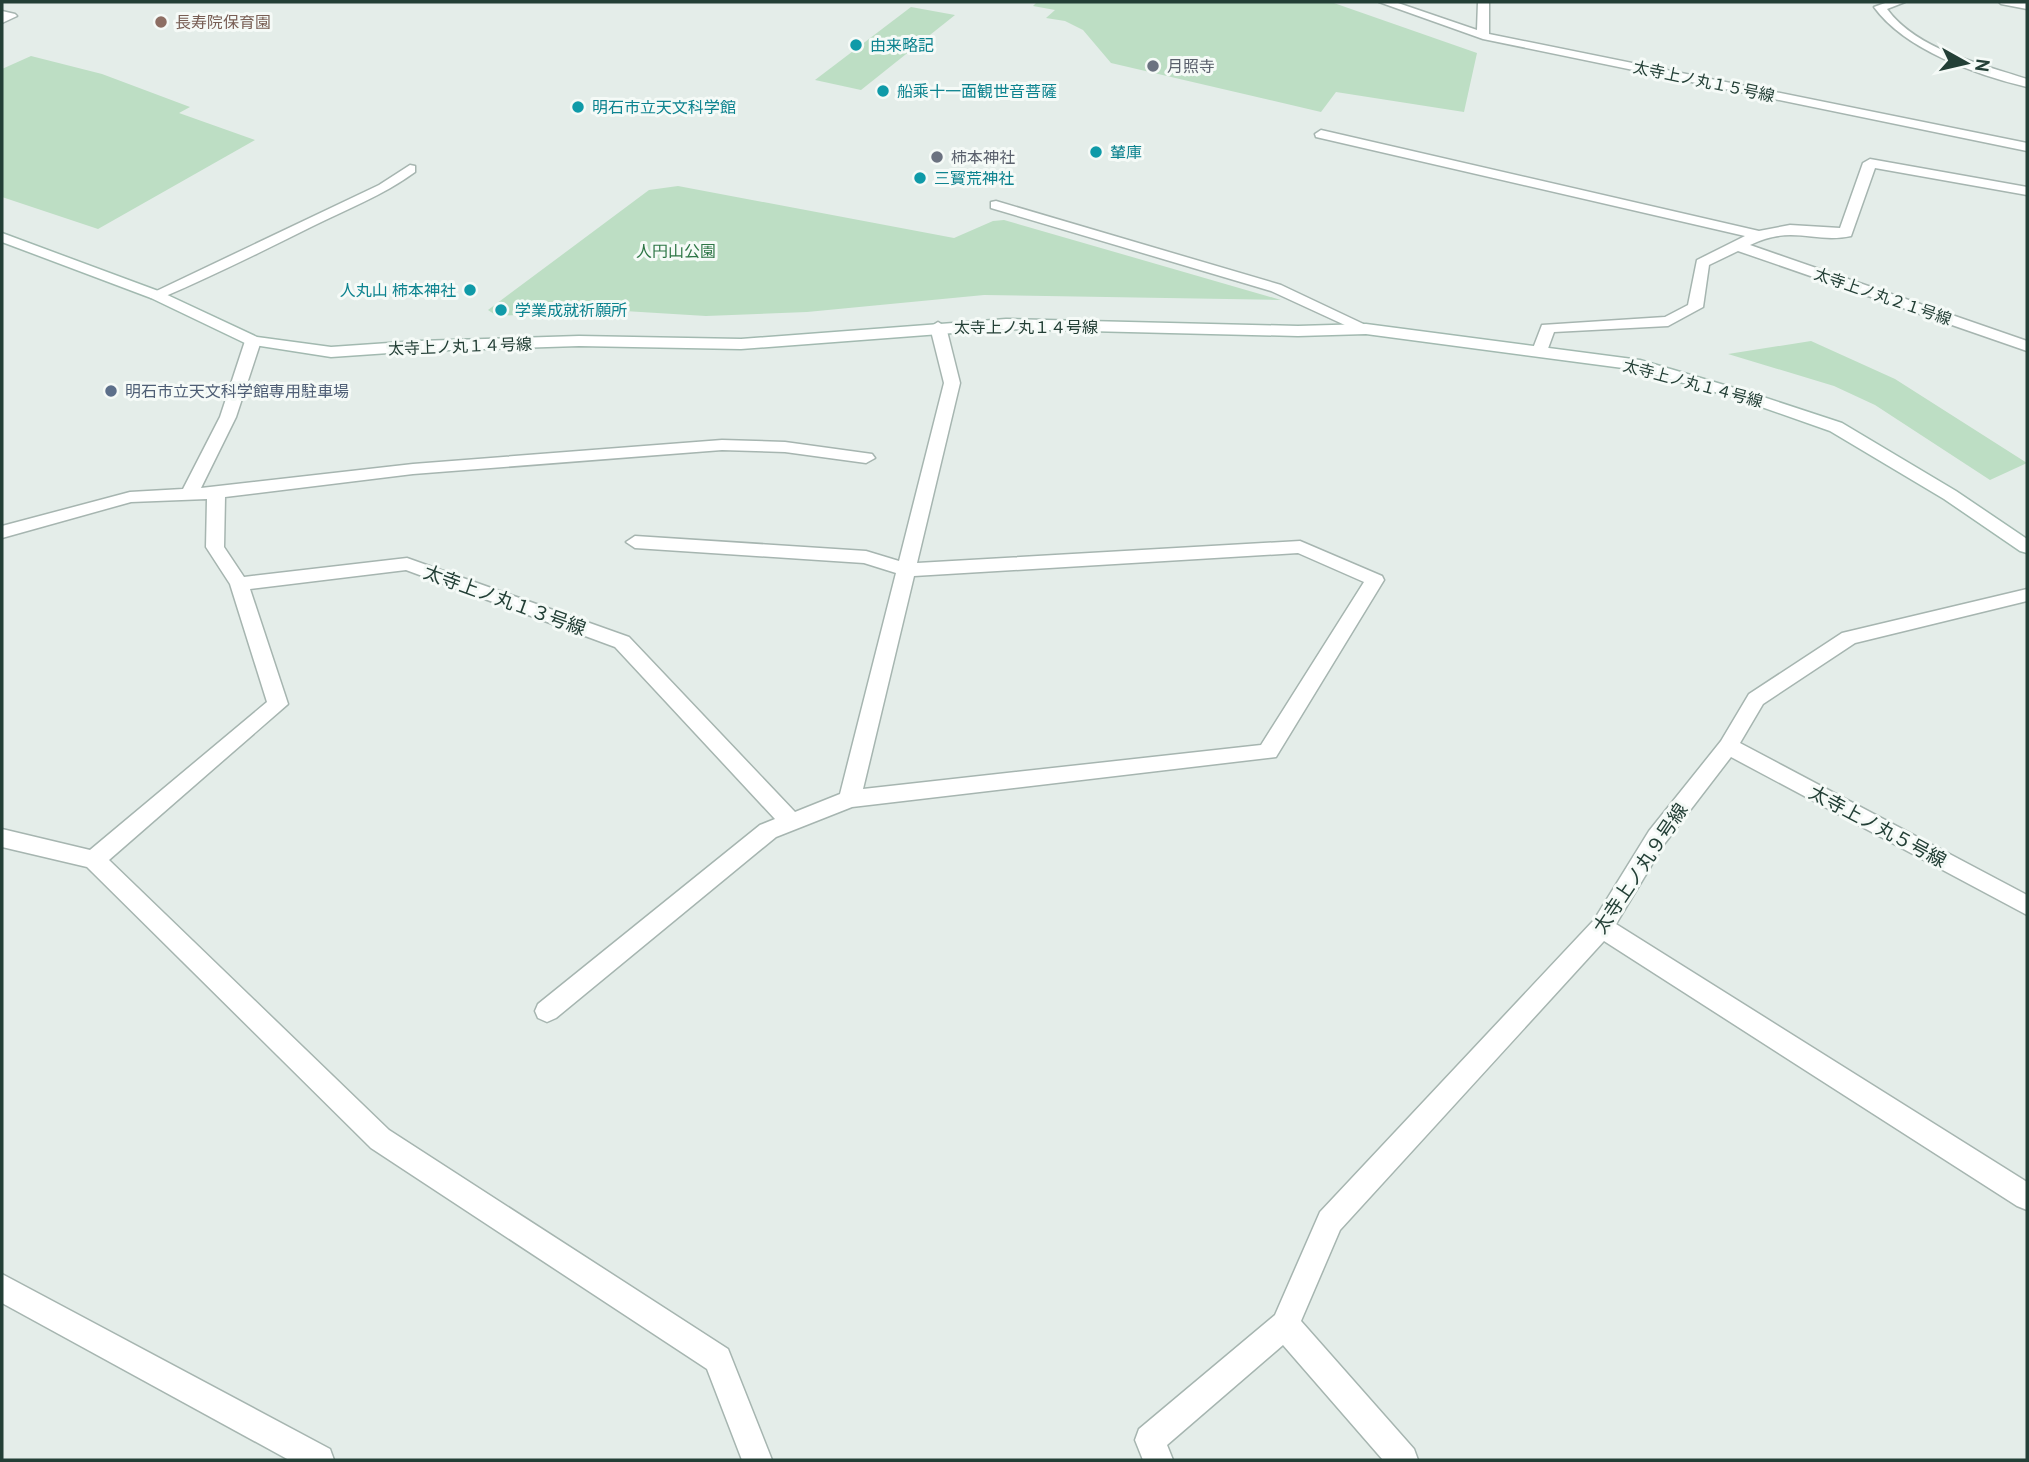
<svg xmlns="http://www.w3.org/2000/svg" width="2029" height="1462" viewBox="0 0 2029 1462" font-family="'PT Sans','Noto Sans JP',sans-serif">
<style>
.green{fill:#bddec4}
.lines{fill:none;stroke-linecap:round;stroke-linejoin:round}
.lane-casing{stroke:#a6b5b0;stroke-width:3}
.street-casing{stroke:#a6b5b0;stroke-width:3}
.secondary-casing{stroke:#a2b9b0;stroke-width:3}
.lane{fill:#fff;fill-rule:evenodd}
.street{fill:#fff;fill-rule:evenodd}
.secondary{fill:#fff;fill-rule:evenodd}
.education-dot{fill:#8d6e63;stroke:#f5faf7;stroke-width:2.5}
.culture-dot{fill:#0f9aa8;stroke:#f5faf7;stroke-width:2.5}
.worship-dot{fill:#6b7280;stroke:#f5faf7;stroke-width:2.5}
.service-dot{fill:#5c6f8a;stroke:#f5faf7;stroke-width:2.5}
.labels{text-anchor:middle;stroke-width:6;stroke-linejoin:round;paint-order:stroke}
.far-education-label{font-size:16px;fill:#785e54;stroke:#f5faf7;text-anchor:start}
.far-culture-label{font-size:16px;fill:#0d838f;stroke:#f5faf7;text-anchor:start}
.far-worship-label{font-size:16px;fill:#5b616d;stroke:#f5faf7;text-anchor:start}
.far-street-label{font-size:16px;fill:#233f36;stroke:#f5faf7}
.far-park-label{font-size:16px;fill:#2e7646;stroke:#f5faf7}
.far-service-label{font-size:16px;fill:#4e5e75;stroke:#f5faf7;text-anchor:start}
.street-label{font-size:19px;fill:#233f36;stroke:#f5faf7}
</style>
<rect width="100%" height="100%" fill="#e4ede9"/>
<g class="green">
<path d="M 1037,2 L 1331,2 L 1477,53 L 1464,112 L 1336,92 L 1321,112 L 1111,63 L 1083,30 L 1065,21 L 1046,18 L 1055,10 L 1033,6 Z"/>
<path d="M 911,7 L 955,15 L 861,90 L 815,80 Z"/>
<path d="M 31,56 L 102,74 L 190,107 L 179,113 L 255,140 L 98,229 L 2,197 L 2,69 Z"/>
<path d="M 678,186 L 954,238 L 993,221 L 1004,220 L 1281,300 L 984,295 L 807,312 L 706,316 L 608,310 L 497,316 L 488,310 L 649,190 Z"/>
<path d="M 1811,341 L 1895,379 L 2027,463 L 1990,480 L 1875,405 L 1834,386 L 1728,354 Z"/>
</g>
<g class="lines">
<defs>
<g id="lane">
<path d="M 410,165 L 415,166 L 415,172 C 382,196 347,209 311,227 C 261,252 213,276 161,298 L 151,298 L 148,295 L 379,185 Z"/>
<path d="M 996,201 L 1281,285 L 1374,329 L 1372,332 L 1360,332 L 1271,291 L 991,208 L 991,202 Z"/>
</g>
<g id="street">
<path d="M 1379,2 L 1395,2 L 1477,30 L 1478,2 L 1489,2 L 1489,34 L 2027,143 L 2027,151 L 1483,39 Z"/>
<path d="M 1888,2 L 1905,2 L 1887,9 C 1917,50 1981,64 2027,79 L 2027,87 C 1977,75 1905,50 1874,7 Z"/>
<path d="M 1999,2 L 2027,3 L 2027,9 L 2001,4 Z"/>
<path d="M 2,11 L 15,14 L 17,16 L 2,23 Z"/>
<path d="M 1321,130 L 1759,231 L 1790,225 L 1840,228 L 1863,163 L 1870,159 L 2027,187 L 2027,195 L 1875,168 L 1851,236 C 1815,244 1792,224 1750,245 L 2027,341 L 2027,351 L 1738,251 L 1709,265 L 1703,307 L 1668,326 L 1554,332 L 1546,354 L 1534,354 L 1532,351 L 1542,325 L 1665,317 L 1688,305 L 1697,260 L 1745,236 L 1316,137 L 1315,134 Z"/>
<path d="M 938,322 L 946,327 L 960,383 L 917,563 L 1300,541 L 1382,576 L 1384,580 L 1276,757 L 852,807 L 776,837 L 556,1018 L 547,1022 L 538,1018 L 535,1011 L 538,1004 L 760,825 L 775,819 L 615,647 L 406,570 L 250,589 L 288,704 L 109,860 L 389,1130 L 728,1349 L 772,1460 L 742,1460 L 707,1369 L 371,1148 L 87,867 L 2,847 L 2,829 L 90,850 L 267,702 L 230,584 L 206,547 L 207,499 L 131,502 L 2,538 L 2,526 L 130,492 L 183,489 L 220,417 L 245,341 L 253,336 L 261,341 L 236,417 L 201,488 L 413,464 L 722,440 L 785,442 L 872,454 L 875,458 L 866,463 L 785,452 L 722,450 L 413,474 L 225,497 L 224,547 L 244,577 L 407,558 L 629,637 L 795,812 L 840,794 L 896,573 L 864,563 L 635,548 L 626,542 L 635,536 L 866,551 L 899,561 L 944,383 L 930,327 ZM 1298,553 L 1364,582 L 1261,745 L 863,789 L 914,576 Z"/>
<path d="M 2027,589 L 2027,601 L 1855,643 L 1763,704 L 1740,743 L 2027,895 L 2027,915 L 1731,757 L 1665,843 L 1616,924 L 2027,1182 L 2027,1210 L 2017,1206 L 1604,941 L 1340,1230 L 1301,1321 L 1414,1449 L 1418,1460 L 1383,1460 L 1283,1345 L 1167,1445 L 1173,1460 L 1143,1460 L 1135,1440 L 1139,1429 L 1275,1315 L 1320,1212 L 1594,920 L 1649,831 L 1721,741 L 1749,694 L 1842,633 Z"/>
<path d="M 2,1274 L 330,1449 L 334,1460 L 289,1460 L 2,1303 Z"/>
</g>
<path id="secondary" d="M 2,233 L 161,292 L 257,337 L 331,347 L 418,341 L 579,336 L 741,339 L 1006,319 L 1298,326 L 1366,324 L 1640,360 L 1748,392 L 1842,423 L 1956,491 L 2027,539 L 2027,553 L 2020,551 L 1944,499 L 1830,431 L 1736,398 L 1638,370 L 1366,334 L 1298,336 L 1006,329 L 741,349 L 579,346 L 418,351 L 331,357 L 247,344 L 151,298 L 2,242 Z"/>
</defs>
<use href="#lane" class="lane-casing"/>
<use href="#street" class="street-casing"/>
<use href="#secondary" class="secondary-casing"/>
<use href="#lane" class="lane"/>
<use href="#street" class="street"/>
<use href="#secondary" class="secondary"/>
</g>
<circle class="education-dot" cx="161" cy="22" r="7"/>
<g class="culture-dot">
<circle cx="856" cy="45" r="7"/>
<circle cx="883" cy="91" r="7"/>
<circle cx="578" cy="107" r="7"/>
<circle cx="1096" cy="152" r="7"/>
<circle cx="920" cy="178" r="7"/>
<circle cx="470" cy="290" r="7"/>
<circle cx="501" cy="310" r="7"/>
</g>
<g class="worship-dot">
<circle cx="1153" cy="66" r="7"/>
<circle cx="937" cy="157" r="7"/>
</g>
<circle class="service-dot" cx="111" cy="391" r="7"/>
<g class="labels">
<g class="far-education-label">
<text x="175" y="28">長寿院保育園</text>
</g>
<g class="far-culture-label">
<text x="870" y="51">由来略記</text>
<text x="897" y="97">船乘十一面観世音菩薩</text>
<text x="592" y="113">明石市立天文科学館</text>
<text x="1110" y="158">輦庫</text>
<text x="934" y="184">三寳荒神社</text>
<text x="456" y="296" text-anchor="end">人丸山 柿本神社</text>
<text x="515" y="316">学業成就祈願所</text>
</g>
<g class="far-worship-label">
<text x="1167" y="72">月照寺</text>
<text x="951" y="163">柿本神社</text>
</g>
<g class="far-street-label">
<text transform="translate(1704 81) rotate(12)" y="6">太寺上ノ丸１５号線</text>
<text transform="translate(1883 296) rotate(19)" y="6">太寺上ノ丸２１号線</text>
<text x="1026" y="333">太寺上ノ丸１４号線</text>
<text transform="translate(460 346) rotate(-2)" y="6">太寺上ノ丸１４号線</text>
<text transform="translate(1693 383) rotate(15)" y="6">太寺上ノ丸１４号線</text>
</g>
<g class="far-park-label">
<text x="676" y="257">人円山公園</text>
</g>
<g class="far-service-label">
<text x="125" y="397">明石市立天文科学館専用駐車場</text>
</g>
<g class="street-label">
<text transform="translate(505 600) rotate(20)" y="7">太寺上ノ丸１３号線</text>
<text transform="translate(1878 826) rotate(28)" y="7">太寺上ノ丸５号線</text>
<text transform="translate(1640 868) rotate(-56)" y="7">太寺上ノ丸９号線</text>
</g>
</g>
<rect width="2029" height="1462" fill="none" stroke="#233f36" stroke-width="7"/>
<g transform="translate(1966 63) rotate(98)" stroke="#f5faf7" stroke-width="5" paint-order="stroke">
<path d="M0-5L12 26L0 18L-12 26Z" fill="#233f36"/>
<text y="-10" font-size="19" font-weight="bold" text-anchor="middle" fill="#233f36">N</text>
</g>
</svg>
